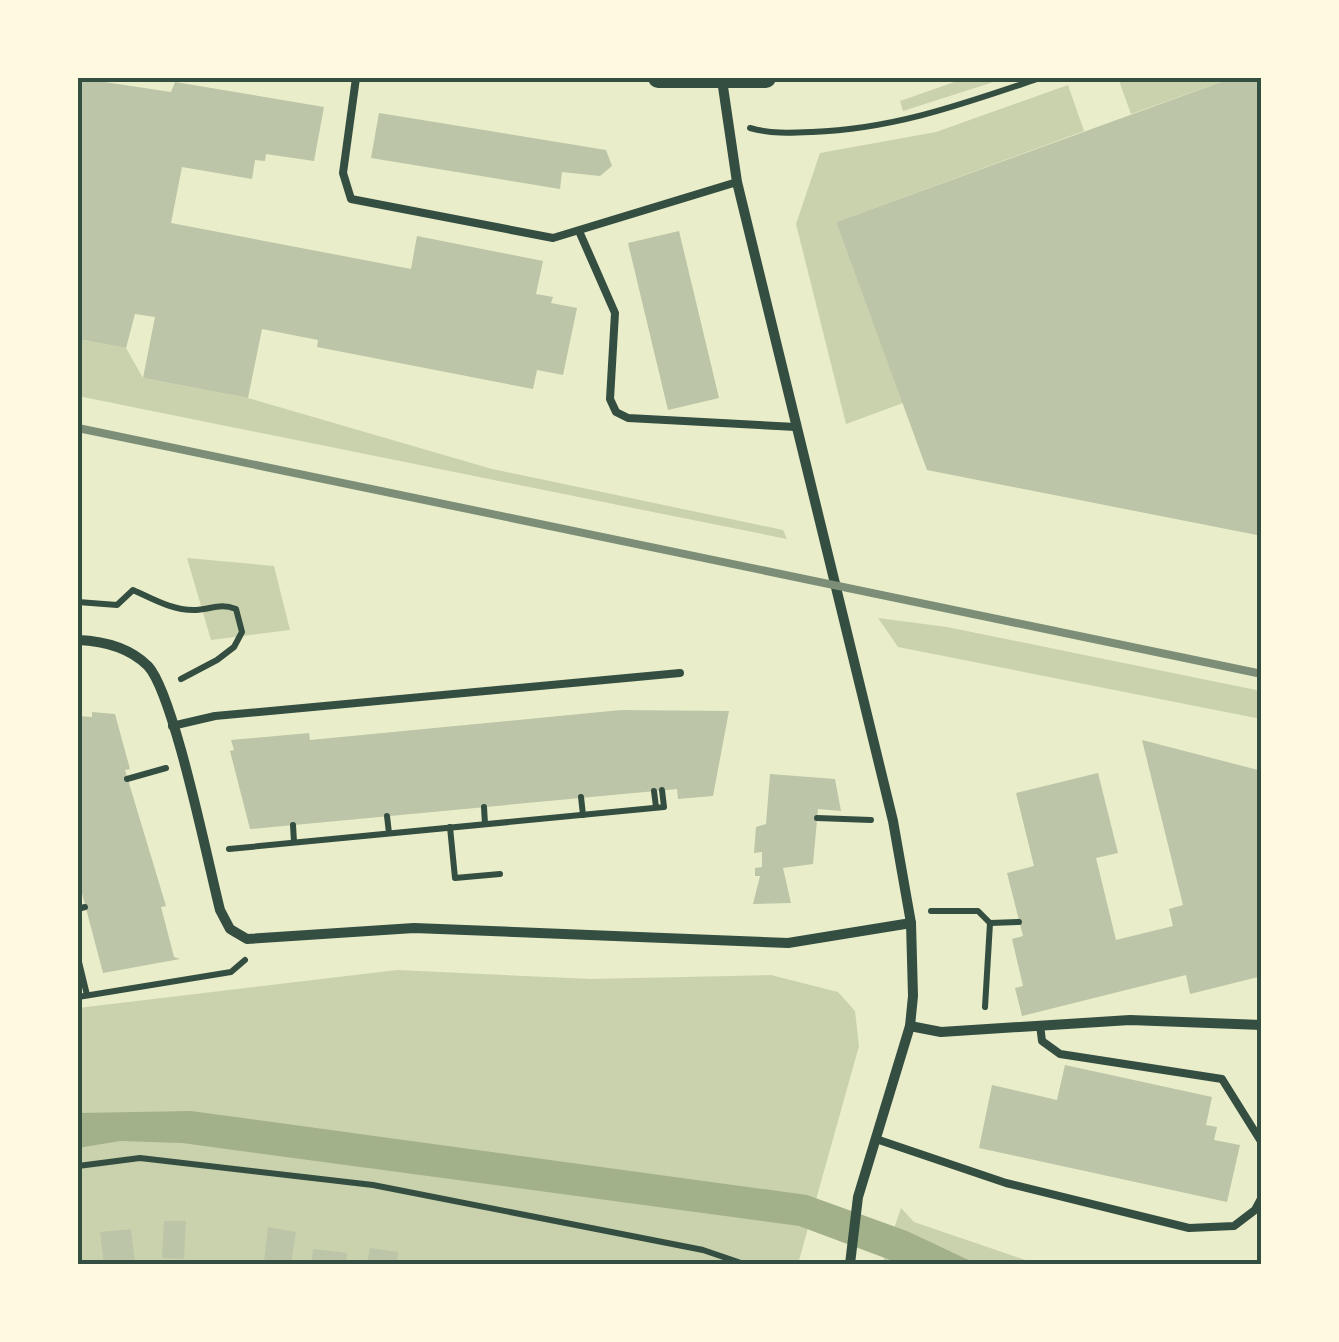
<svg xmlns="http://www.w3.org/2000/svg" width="1339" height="1342" viewBox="0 0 1339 1342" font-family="Arial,sans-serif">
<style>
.green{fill:#cad2ad}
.water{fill:#a3b18a}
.building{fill:#bcc5a7}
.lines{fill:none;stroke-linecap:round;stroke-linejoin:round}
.path{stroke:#344e41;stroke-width:6}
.service{stroke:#344e41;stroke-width:8}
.minor{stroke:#344e41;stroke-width:10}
.secondary{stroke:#344e41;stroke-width:20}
.rail{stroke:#7c8e77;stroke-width:8}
.neatline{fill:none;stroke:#344e41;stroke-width:4}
</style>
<rect width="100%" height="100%" fill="#e9edc9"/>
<g class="green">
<path d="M 966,78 L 1006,78 L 903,111 L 900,101 Z"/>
<path d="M 1118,78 L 1232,78 L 1131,114 Z"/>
<path d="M 1068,85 L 1084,131 L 836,222 L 903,403 L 846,424 L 796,224 L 820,153 L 936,132 Z"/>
<path d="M 78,339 L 126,348 L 143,378 L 248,398 L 492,469 L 783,530 L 787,539 L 78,396 Z"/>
<path d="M 187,558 L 274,566 L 290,630 L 211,640 Z"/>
<path d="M 878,618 L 947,627 L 1261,691 L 1261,719 L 898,647 Z"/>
<path d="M 397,970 L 591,979 L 771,975 L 838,992 L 855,1011 L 859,1046 L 798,1264 L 78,1264 L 78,1008 Z"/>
<path d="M 901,1208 L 914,1222 L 1037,1264 L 882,1264 Z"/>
</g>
<path class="water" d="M 191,1111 L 807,1195 L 907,1231 L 977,1264 L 901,1264 L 799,1226 L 182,1143 L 120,1141 L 78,1148 L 78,1113 Z"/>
<g class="building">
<path d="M 78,78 L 171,92 L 175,82 L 324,107 L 314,161 L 266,154 L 265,161 L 255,160 L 252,179 L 182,167 L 171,223 L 411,269 L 417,236 L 543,261 L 536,294 L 553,297 L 551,303 L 577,308 L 563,375 L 537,370 L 533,389 L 317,347 L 318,340 L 262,329 L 248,398 L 143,378 L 155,317 L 135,314 L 126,348 L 78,339 Z"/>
<path d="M 1232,78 L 1262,78 L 1262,536 L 927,470 L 836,222 Z"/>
<path d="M 379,113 L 606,150 L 612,166 L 600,176 L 562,172 L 560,189 L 371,158 Z"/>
<path d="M 679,231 L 719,398 L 668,410 L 628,243 Z"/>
<path d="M 621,710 L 729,711 L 713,796 L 678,799 L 677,789 L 250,829 L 230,751 L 234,750 L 231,740 L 309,733 L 310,740 Z"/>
<path d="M 92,712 L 115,714 L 130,769 L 125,770 L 166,906 L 161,907 L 174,957 L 180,959 L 103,973 L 78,878 L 78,716 L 92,717 Z"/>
<path d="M 1142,740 L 1262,771 L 1262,976 L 1190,994 L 1186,975 L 1022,1016 L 1015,988 L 1023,986 L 1012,939 L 1023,936 L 1007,873 L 1034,866 L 1016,793 L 1098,773 L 1118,853 L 1096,858 L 1116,940 L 1173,926 L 1169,909 L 1183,905 Z"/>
<path d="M 770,774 L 835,779 L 841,811 L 818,809 L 813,864 L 783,868 L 791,903 L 753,904 L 760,876 L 755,876 L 755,868 L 762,867 L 762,852 L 754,853 L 756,827 L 766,824 Z"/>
<path d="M 1065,1065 L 1212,1097 L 1206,1125 L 1217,1127 L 1214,1140 L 1240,1145 L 1227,1202 L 979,1148 L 992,1085 L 1057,1100 Z"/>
<path d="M 164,1221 L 186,1221 L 184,1259 L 162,1258 Z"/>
<path d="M 268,1227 L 296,1232 L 291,1264 L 264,1261 Z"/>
<path d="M 131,1229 L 135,1264 L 104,1264 L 100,1232 Z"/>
<path d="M 370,1248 L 398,1252 L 397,1264 L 367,1264 Z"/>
<path d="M 313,1249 L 347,1253 L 346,1264 L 311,1264 Z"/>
</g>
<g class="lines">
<g class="path">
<path d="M 750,128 C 771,134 790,133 812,132 C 894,129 963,104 1040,78"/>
<path d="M 78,602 L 117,605 L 133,590 C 153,599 173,611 196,610 C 212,609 220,603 236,609 L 242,632 L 234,647 L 217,660 L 181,679"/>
<path d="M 127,779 L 166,768"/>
<path d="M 654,791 L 656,807"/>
<path d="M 581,797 L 583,815"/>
<path d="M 484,807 L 485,824"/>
<path d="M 387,816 L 389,833"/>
<path d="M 817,818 L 871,820"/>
<path d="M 293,825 L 294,842"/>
<path d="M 450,827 L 455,878 L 500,874"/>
<path d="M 229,849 L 664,807 L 662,790"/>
<path d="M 78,909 L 85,907"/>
<path d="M 931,911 L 978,911 L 990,923 L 1019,922"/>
<path d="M 78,958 L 87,995"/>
<path d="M 78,997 L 231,972 L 245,960"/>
<path d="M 985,1007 L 990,923"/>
<path d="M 78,1166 L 140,1158 L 373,1185 L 703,1250 L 744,1264"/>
</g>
<g class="service">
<path d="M 356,78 L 343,173 L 351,199 L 553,238 L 737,182"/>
<path d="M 579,231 L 615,313 L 610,399 L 616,412 L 628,418 L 796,427"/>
<path d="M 172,726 L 215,716 L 680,673"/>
<path d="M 1040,1025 L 1042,1041 L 1060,1054 L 1222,1079 L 1262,1143"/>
<path d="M 876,1139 L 1006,1183 L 1189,1228 L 1234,1226 L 1255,1210 L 1262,1197"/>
</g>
<g class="minor">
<path d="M 722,80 L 737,182 L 893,821 L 911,923 L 913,996 L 910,1026 L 858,1197 L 850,1264"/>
<path d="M 78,640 C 103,641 129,647 148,666 C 174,694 208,863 220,910 L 230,929 L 247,939 L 414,928 L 788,943 L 911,923"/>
<path d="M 910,1026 L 941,1032 L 1130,1020 L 1262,1025"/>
</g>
<path class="secondary" d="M 658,78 L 766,78"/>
<path class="rail" d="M 78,428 L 1262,674"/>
</g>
<rect width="1339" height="1342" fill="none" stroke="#fefae0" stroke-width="160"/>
<rect x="80" y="80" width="1179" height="1182" class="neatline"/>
</svg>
